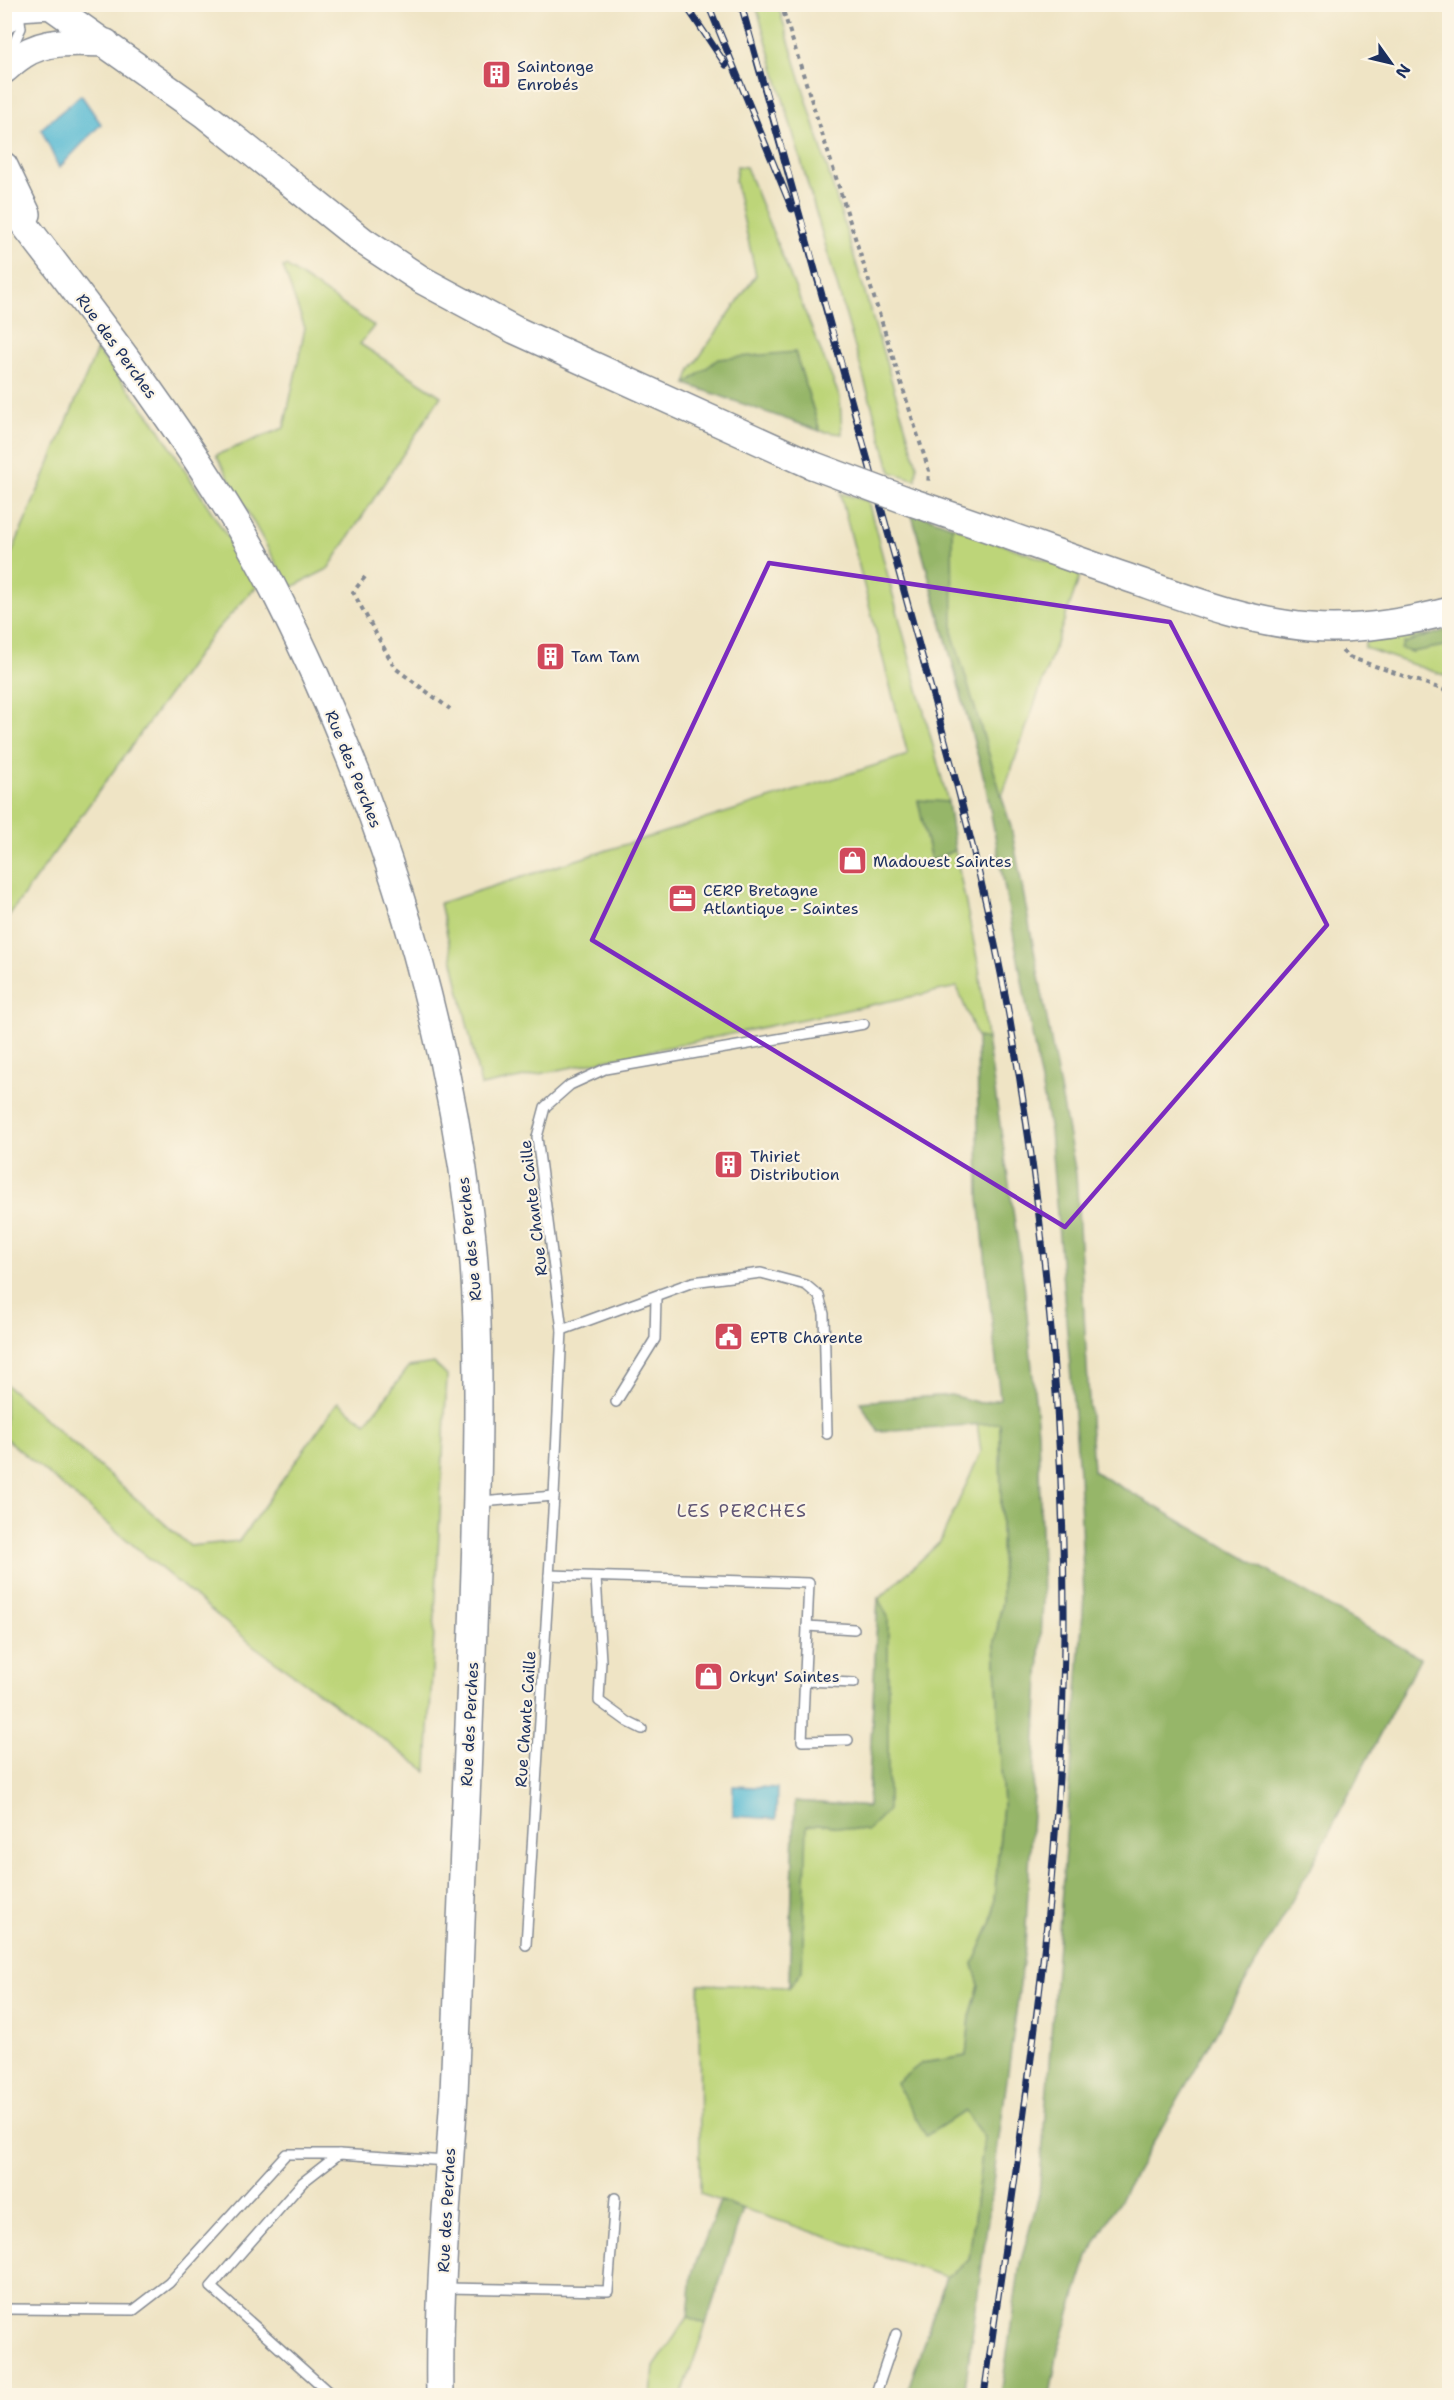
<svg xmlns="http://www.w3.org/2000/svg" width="1454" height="2400" viewBox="0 0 1454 2400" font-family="'Shantell Sans',sans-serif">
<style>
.green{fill:#bdd579;stroke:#6c826c;stroke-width:1.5}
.forest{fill:#96b669;stroke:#587264;stroke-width:1.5}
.water{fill:#55b9d3;stroke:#387498;stroke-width:1.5}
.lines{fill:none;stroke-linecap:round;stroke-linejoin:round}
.lane-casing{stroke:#858a92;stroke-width:12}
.secondary-casing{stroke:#858a92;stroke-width:30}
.path{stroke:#858a92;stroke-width:4;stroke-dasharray:4.5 4.5;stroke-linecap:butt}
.lane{stroke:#fff;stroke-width:9}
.secondary{stroke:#fff;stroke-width:27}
.rail-casing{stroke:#1b2f5e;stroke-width:7}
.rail{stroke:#fcf5e5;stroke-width:4.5;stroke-dasharray:14;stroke-linecap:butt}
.secondary-bridge-casing{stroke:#858a92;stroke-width:30;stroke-linecap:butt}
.secondary-bridge{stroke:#fff;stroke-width:27}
.marked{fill:none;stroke:#7b2cbf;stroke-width:4.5;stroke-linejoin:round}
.labels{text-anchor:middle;stroke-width:4.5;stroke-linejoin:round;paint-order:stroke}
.poi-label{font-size:16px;fill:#1b2f5e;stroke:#fcf5e5;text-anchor:start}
.street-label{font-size:16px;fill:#1b2f5e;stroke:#fcf5e5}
.neighbourhood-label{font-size:18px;letter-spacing:1.5px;fill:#615775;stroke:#fcf5e5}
</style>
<rect width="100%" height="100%" fill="#fcf5e5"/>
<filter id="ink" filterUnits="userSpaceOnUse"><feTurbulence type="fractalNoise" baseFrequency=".0167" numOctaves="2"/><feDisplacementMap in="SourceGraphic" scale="12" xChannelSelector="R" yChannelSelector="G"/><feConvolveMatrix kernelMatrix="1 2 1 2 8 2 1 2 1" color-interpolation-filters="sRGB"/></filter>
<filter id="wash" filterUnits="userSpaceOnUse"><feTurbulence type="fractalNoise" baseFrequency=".008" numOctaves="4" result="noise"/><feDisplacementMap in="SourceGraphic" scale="24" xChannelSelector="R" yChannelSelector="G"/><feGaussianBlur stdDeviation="1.35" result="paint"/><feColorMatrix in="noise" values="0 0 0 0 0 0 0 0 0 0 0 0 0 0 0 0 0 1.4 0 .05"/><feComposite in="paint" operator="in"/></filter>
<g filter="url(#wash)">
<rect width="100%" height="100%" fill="#efe4c5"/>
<g class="green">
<path d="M 756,5 L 778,5 L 917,465 L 916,480 L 891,472 Z"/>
<path d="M 737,166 L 746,167 L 840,398 L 842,434 L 820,431 L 795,352 L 686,384 L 691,369 L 756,275 L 735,181 Z"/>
<path d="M 286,266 L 374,326 L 360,344 L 441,396 L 328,569 L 290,588 L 216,455 L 284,428 L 305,328 L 283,267 Z"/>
<path d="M 97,350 L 154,421 L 258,585 L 211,636 L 5,921 L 5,569 Z"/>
<path d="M 840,493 L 868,501 L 948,802 L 918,801 L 931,861 L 955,850 L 979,968 L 987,1039 L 977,1037 L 957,987 L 481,1086 L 440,903 L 908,755 Z"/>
<path d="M 911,511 L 1081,573 L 1002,796 L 985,782 Z"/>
<path d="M 1431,634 L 1404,643 L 1412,652 L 1449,645 L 1449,677 L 1365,648 L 1365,643 L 1373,639 Z"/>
<path d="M 434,1363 L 447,1376 L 427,1771 L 254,1646 L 5,1438 L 5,1384 L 190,1546 L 239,1541 L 338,1402 L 366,1423 L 409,1367 Z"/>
<path d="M 1000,1422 L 1002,1601 L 995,1642 L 1003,1805 L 992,1921 L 973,1964 L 979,1985 L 970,2017 L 966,2056 L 922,2063 L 965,2111 L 984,2137 L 969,2260 L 946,2277 L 700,2194 L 699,1984 L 789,1987 L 795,1801 L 868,1807 L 878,1598 L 880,1598 L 940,1542 L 981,1452 L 977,1423 Z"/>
<path d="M 688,2317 L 706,2324 L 682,2395 L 651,2395 L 654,2367 Z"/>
</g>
<g class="forest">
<path d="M 795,352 L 820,431 L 686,384 L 718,359 Z"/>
<path d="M 911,511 L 952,526 L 953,635 L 1011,827 L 1076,1174 L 1093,1471 L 1420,1658 L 1310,1869 L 1088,2256 L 1058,2351 L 1050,2395 L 1001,2395 L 1020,2264 L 1039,2195 L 1084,1598 L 1079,1472 L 1050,1131 L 985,782 Z"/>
<path d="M 1449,629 L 1449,645 L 1412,652 L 1401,649 L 1404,643 Z"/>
<path d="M 918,800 L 948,802 L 955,850 L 931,861 Z"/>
<path d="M 977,1037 L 987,1039 L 1024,1283 L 1038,1432 L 1043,1600 L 1025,1947 L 964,2395 L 906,2395 L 946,2277 L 969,2260 L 984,2138 L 965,2111 L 926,2136 L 896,2083 L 922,2063 L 966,2056 L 970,2017 L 979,1985 L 973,1964 L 992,1921 L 1003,1805 L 995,1642 L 1002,1601 L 1000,1423 L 878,1431 L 860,1402 L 951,1395 L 980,1403 L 1000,1399 L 979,1198 Z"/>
<path d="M 878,1598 L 888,1617 L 888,1810 L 867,1831 L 819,1824 L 807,1826 L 802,1971 L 789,1988 L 795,1801 L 868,1807 Z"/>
<path d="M 720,2201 L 743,2209 L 706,2324 L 688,2317 L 692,2273 Z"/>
</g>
<g class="water">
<path d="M 81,95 L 101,124 L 59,168 L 41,129 Z"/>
<path d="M 733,1786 L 777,1788 L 776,1819 L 733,1816 Z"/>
</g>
</g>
<g filter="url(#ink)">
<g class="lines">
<defs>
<g id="lane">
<path d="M 8,56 L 21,28 L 19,13"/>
<path d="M 562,1330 L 693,1282 L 761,1273 L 806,1285 L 819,1296 L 824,1314 L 827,1434"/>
<path d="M 616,1402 L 655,1339 L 656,1297"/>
<path d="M 554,1496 L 562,1330 L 537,1137 L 545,1107 L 570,1085 L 605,1069 L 864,1024"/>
<path d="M 481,1502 L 554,1496 L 526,1945"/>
<path d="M 549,1575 L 809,1583 L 802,1741 L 848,1740"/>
<path d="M 596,1577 L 601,1661 L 599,1701 L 628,1722 L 642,1729"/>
<path d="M 807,1626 L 854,1629"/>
<path d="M 805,1681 L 854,1683"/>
<path d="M 444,2288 L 608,2291 L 615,2198"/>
<path d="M 4,2309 L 134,2310 L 169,2283 L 286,2154 L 339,2154"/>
<path d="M 333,2396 L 211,2287 L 303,2182 L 339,2154 L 447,2161"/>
<path d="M 875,2396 L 896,2334"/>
</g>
<g id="secondary">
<path d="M 4,21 L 19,7 L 50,5 L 204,114 L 363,241 L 422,280 L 515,330 L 812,465"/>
<path d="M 4,70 C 10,65 16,59 23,55 C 46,39 80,42 106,43"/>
<path d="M 4,166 L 27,214"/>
<path d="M 4,198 C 90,309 176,419 247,540 C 272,583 294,629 315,675 C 393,847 447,1032 470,1221 C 477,1279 478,1338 478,1395 C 478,1473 476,1550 473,1628 C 466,1783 461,1938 454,2093 C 448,2194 438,2295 440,2396"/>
<path d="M 911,502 C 983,526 1054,552 1126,577 C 1186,598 1246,622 1310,627 C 1357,631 1404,623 1450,611"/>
</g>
</defs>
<use href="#lane" class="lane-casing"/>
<use href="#secondary" class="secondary-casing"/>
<g class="path">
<path d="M 781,4 L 929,471 L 928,485"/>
<path d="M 365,577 L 353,592 L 395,668 L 450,709"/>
<path d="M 1342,651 L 1349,657 L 1450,692"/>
</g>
<use href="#lane" class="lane"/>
<use href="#secondary" class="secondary"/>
<defs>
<g id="rail">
<path d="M 685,4 L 726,65"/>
<path d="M 708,4 L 792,209"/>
<path d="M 741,4 C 794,189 844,374 895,558 C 937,712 982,864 1010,1021 C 1044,1214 1063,1410 1064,1605 C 1066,1870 1020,2134 984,2396"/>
</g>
</defs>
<use href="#rail" class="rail-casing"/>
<use href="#rail" class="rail"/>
<defs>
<path id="secondary-bridge" d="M 812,465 L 911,502"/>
</defs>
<use href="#secondary-bridge" class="secondary-bridge-casing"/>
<use href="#secondary-bridge" class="secondary-bridge"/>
</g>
</g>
<path class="marked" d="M 769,563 L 1170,622 L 1327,925 L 1065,1227 L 592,940 Z"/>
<defs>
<symbol id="building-square" viewBox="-11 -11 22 22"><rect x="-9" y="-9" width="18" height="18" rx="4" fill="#d1495b" stroke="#fcf5e5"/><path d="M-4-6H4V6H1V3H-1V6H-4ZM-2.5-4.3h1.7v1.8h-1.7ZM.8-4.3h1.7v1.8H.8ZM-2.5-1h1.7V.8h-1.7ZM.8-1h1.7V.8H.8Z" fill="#fff"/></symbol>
<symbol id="shop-square" viewBox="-11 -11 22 22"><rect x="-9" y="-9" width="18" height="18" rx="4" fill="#d1495b" stroke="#fcf5e5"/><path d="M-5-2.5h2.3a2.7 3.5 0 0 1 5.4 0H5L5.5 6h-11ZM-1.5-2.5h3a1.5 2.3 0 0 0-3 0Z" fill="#fff"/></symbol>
<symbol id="office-square" viewBox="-11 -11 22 22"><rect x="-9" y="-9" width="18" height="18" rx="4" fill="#d1495b" stroke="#fcf5e5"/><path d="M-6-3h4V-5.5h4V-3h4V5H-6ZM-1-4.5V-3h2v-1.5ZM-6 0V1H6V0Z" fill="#fff"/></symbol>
<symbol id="civic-square" viewBox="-11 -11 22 22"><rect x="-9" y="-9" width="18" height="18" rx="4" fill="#d1495b" stroke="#fcf5e5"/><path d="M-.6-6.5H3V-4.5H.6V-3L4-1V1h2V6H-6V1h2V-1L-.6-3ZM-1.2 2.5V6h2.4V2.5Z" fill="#fff"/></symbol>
</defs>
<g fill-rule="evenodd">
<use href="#building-square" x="480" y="58" width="33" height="33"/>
<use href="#building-square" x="534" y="640" width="33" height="33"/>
<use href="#shop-square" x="836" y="844" width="33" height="33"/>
<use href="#office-square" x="666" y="882" width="33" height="33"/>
<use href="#building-square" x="712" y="1148" width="33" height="33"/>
<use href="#civic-square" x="712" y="1320" width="33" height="33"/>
<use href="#shop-square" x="692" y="1660" width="33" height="33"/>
</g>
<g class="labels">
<g class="poi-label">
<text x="517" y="72">Saintonge<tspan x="517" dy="18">Enrobés</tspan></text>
<text x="571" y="662">Tam Tam</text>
<text x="873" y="867">Madouest Saintes</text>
<text x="703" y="896">CERP Bretagne<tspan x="703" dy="18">Atlantique - Saintes</tspan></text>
<text x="750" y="1162">Thiriet<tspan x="750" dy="18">Distribution</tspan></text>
<text x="750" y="1343">EPTB Charente</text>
<text x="729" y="1682">Orkyn' Saintes</text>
</g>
<g class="street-label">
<text transform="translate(117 346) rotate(54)" y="6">Rue des Perches</text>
<text transform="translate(354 769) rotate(68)" y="6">Rue des Perches</text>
<text transform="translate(533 1208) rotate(-97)" y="6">Rue Chante Caille</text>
<text transform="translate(469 1239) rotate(-96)" y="6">Rue des Perches</text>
<text transform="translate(525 1719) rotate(-86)" y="6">Rue Chante Caille</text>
<text transform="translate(469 1724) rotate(-87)" y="6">Rue des Perches</text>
<text transform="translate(446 2210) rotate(-87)" y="6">Rue des Perches</text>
</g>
<g class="neighbourhood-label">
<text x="742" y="1517">LES PERCHES</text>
</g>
</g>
<rect width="1454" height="2400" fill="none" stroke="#fcf5e5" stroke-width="24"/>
<g transform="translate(1391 63) rotate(124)" stroke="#fcf5e5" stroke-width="4.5" paint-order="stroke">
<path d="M0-4.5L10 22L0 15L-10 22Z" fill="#1b2f5e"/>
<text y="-9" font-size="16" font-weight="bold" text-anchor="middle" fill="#1b2f5e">N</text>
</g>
</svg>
